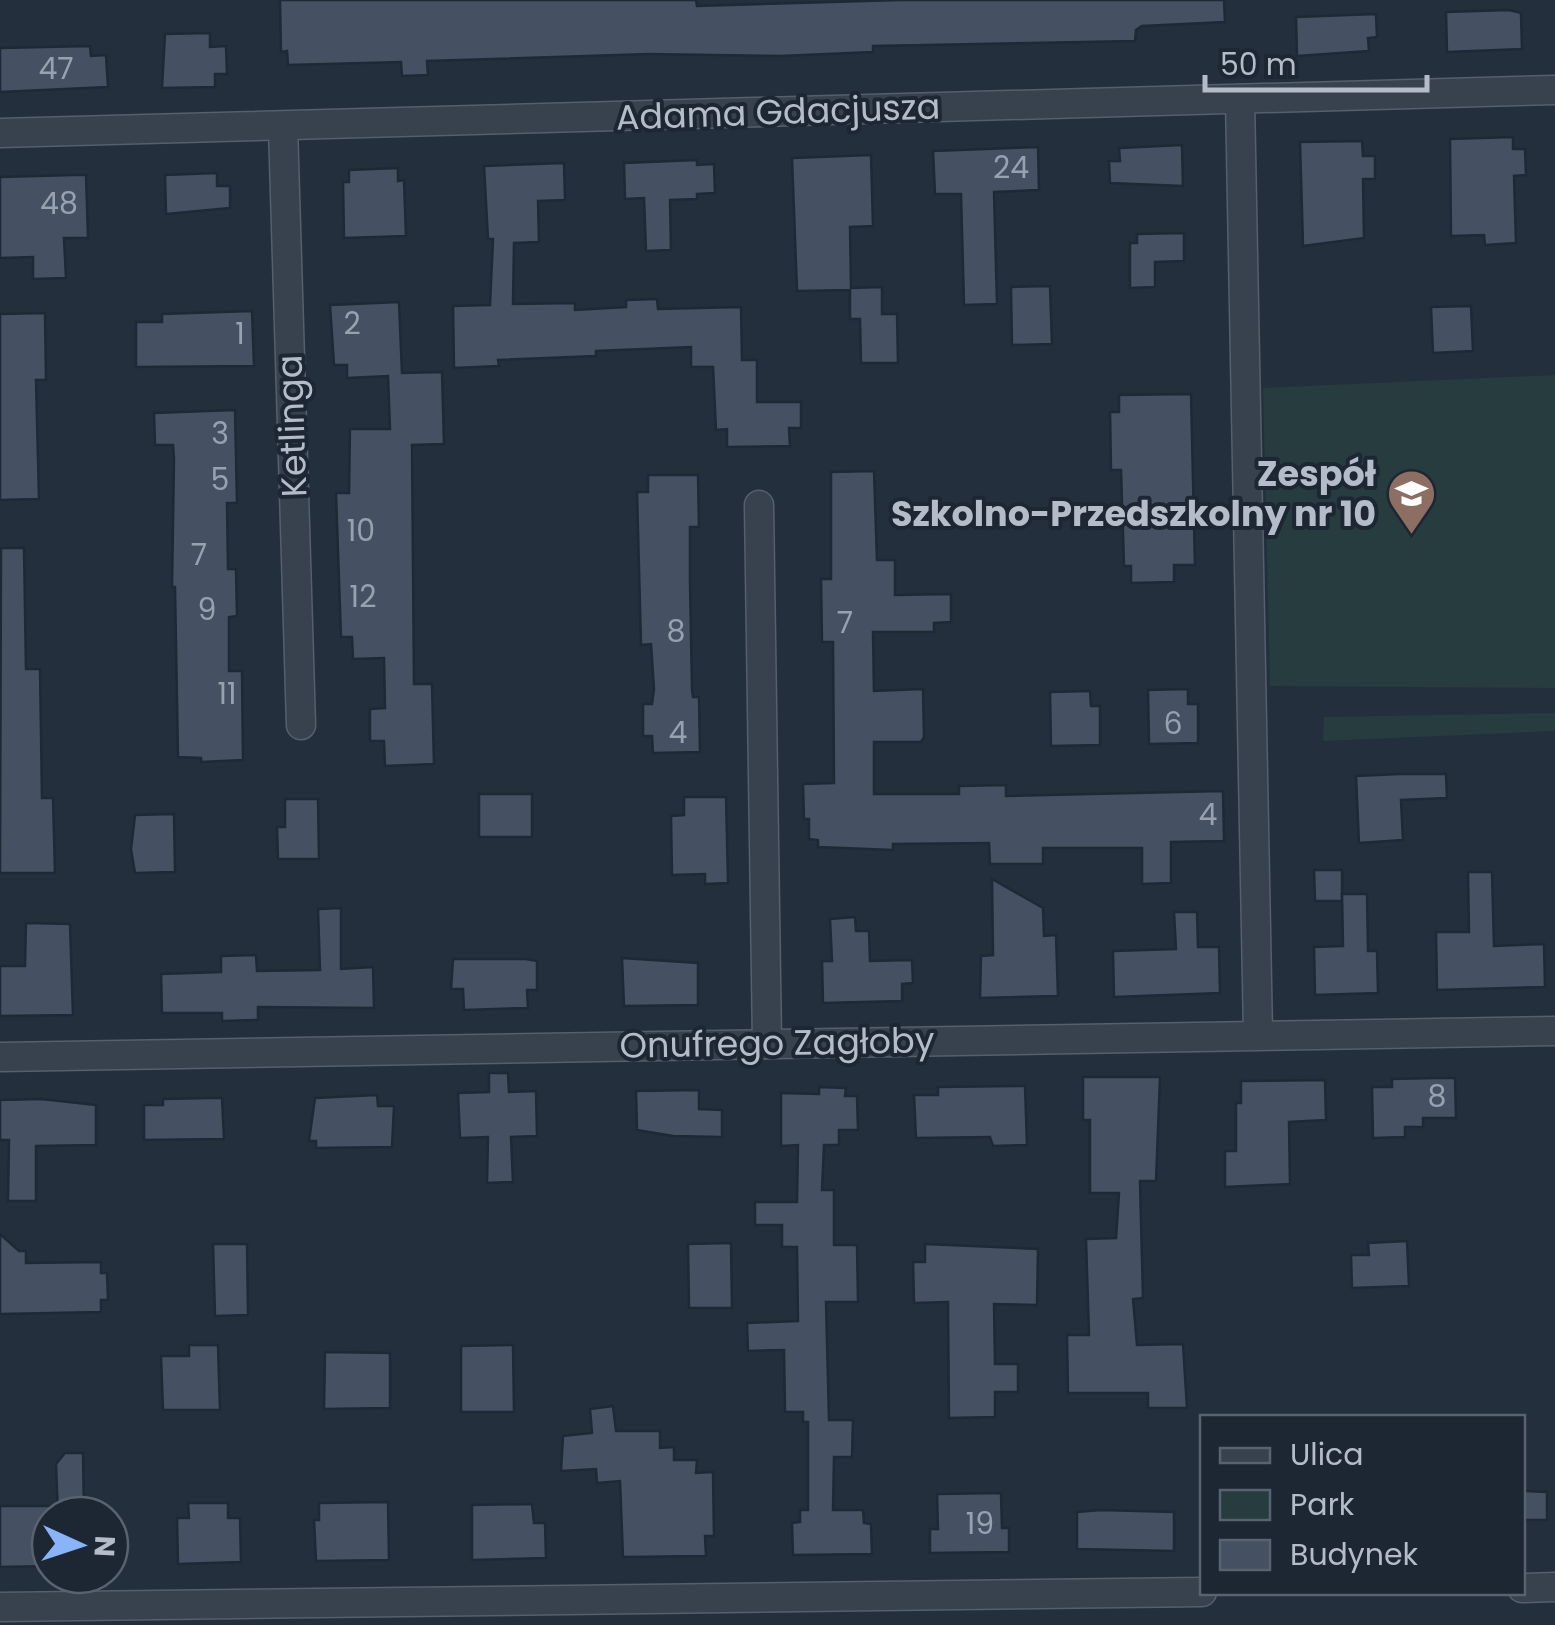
<svg xmlns="http://www.w3.org/2000/svg" width="1555" height="1625" viewBox="0 0 1555 1625" font-family="Poppins,sans-serif">
<style>
.green{fill:#263c3f}
.building{fill:#455162;stroke:#1f2835;stroke-width:2.5}
.lines{fill:none;stroke-linecap:round;stroke-linejoin:round}
.street-casing{stroke:#565f6c;stroke-width:31}
.street{stroke:#38414e;stroke-width:28}
.labels{text-anchor:middle;stroke-width:8;stroke-linejoin:round;paint-order:stroke}
.number-label{font-size:30px;fill:#98a1af}
.street-label{font-size:35px;fill:#b4bcc9;stroke:#1d2633}
.poi-label{font-size:35px;font-weight:bold;fill:#b4bcc9;stroke:#1d2633;text-anchor:end}
</style>
<rect width="100%" height="100%" fill="#242f3e"/>
<g class="green">
<path d="M 1555,375 L 1555,688 L 1270,686 L 1263,388 Z"/>
<path d="M 1555,713 L 1555,731 L 1323,741 L 1324,717 Z"/>
</g>
<g class="building">
<path d="M 280,0 L 696,0 L 697,6 L 901,0 L 1224,0 L 1225,22 L 1142,26 L 1136,30 L 1135,41 L 873,46 L 873,52 L 780,56 L 649,54 L 427,61 L 428,75 L 402,76 L 401,62 L 288,65 L 287,51 L 281,52 Z"/>
<path d="M 1509,10 L 1521,13 L 1522,49 L 1447,52 L 1446,12 Z"/>
<path d="M 1376,14 L 1377,37 L 1368,38 L 1369,51 L 1297,56 L 1296,17 Z"/>
<path d="M 210,33 L 210,47 L 226,46 L 227,74 L 215,74 L 215,87 L 162,88 L 165,34 Z"/>
<path d="M 90,46 L 91,56 L 106,55 L 108,87 L 0,92 L 0,48 Z"/>
<path d="M 1513,137 L 1513,149 L 1525,149 L 1526,175 L 1514,176 L 1516,243 L 1485,245 L 1484,235 L 1451,236 L 1450,139 Z"/>
<path d="M 1362,141 L 1363,156 L 1375,156 L 1375,179 L 1363,179 L 1364,238 L 1303,246 L 1300,142 Z"/>
<path d="M 1182,145 L 1183,186 L 1110,183 L 1109,161 L 1120,161 L 1119,148 Z"/>
<path d="M 1038,147 L 1039,190 L 994,192 L 997,304 L 964,305 L 961,194 L 935,194 L 933,151 Z"/>
<path d="M 871,155 L 873,226 L 850,227 L 851,288 L 882,287 L 882,314 L 897,314 L 898,363 L 861,363 L 860,319 L 850,319 L 850,290 L 797,291 L 792,158 Z"/>
<path d="M 697,160 L 697,165 L 714,164 L 715,193 L 697,194 L 697,199 L 670,200 L 671,250 L 646,251 L 644,198 L 625,199 L 624,163 Z"/>
<path d="M 564,163 L 565,200 L 538,201 L 539,242 L 514,243 L 513,304 L 575,303 L 575,310 L 626,307 L 626,300 L 657,299 L 658,309 L 741,307 L 742,360 L 757,360 L 757,402 L 801,402 L 801,428 L 789,428 L 790,446 L 727,447 L 727,429 L 716,430 L 713,367 L 691,367 L 691,347 L 596,351 L 596,356 L 498,360 L 499,366 L 454,368 L 453,306 L 490,305 L 493,239 L 488,239 L 484,166 Z"/>
<path d="M 398,168 L 398,181 L 404,180 L 406,236 L 344,238 L 343,182 L 349,182 L 349,170 Z"/>
<path d="M 217,173 L 217,186 L 230,186 L 230,208 L 166,214 L 165,175 Z"/>
<path d="M 74,175 L 86,175 L 88,238 L 64,238 L 66,278 L 33,279 L 33,257 L 0,258 L 0,177 Z"/>
<path d="M 1184,233 L 1184,261 L 1155,262 L 1155,287 L 1130,288 L 1130,243 L 1137,243 L 1137,234 Z"/>
<path d="M 1050,286 L 1052,344 L 1012,345 L 1011,287 Z"/>
<path d="M 399,302 L 402,373 L 442,372 L 444,444 L 412,445 L 414,684 L 432,684 L 434,764 L 385,766 L 384,741 L 370,741 L 370,709 L 385,708 L 384,658 L 353,659 L 352,637 L 341,637 L 336,493 L 349,493 L 350,429 L 390,429 L 388,376 L 347,378 L 347,365 L 334,365 L 330,305 Z"/>
<path d="M 1471,306 L 1473,351 L 1433,353 L 1431,307 Z"/>
<path d="M 252,311 L 254,366 L 136,367 L 136,322 L 162,322 L 162,314 Z"/>
<path d="M 45,313 L 46,380 L 36,380 L 39,499 L 0,500 L 0,314 Z"/>
<path d="M 1191,394 L 1195,565 L 1174,565 L 1174,582 L 1131,583 L 1131,566 L 1124,566 L 1121,470 L 1111,470 L 1110,412 L 1119,412 L 1119,395 Z"/>
<path d="M 235,410 L 237,503 L 227,503 L 228,569 L 236,569 L 237,616 L 229,617 L 229,671 L 242,671 L 243,760 L 201,762 L 201,758 L 178,757 L 175,587 L 172,587 L 174,459 L 173,445 L 155,445 L 154,413 Z"/>
<path d="M 874,471 L 877,560 L 895,560 L 895,595 L 951,594 L 951,622 L 934,623 L 934,632 L 873,632 L 874,691 L 923,689 L 924,737 L 921,742 L 874,742 L 874,794 L 959,794 L 959,786 L 1006,785 L 1006,796 L 1223,791 L 1224,841 L 1171,842 L 1171,883 L 1142,884 L 1142,848 L 1043,848 L 1043,864 L 990,864 L 989,843 L 893,844 L 893,850 L 818,847 L 818,840 L 809,839 L 809,819 L 804,819 L 803,784 L 834,783 L 833,642 L 822,642 L 821,579 L 831,579 L 831,472 Z"/>
<path d="M 648,475 L 698,475 L 699,527 L 690,527 L 690,582 L 692,689 L 693,697 L 699,697 L 700,752 L 653,753 L 652,736 L 643,736 L 643,704 L 652,704 L 654,689 L 651,644 L 641,645 L 637,492 L 648,492 Z"/>
<path d="M 1,548 L 24,548 L 26,669 L 40,669 L 42,798 L 53,798 L 55,873 L 0,873 Z"/>
<path d="M 1188,689 L 1188,704 L 1198,704 L 1198,743 L 1149,744 L 1148,690 Z"/>
<path d="M 1090,691 L 1091,706 L 1100,706 L 1100,745 L 1051,746 L 1050,692 Z"/>
<path d="M 1400,774 L 1446,774 L 1447,798 L 1401,800 L 1403,840 L 1359,843 L 1356,776 Z"/>
<rect x="479" y="794" width="53" height="43"/>
<path d="M 684,797 L 726,797 L 728,883 L 705,884 L 705,874 L 672,875 L 671,816 L 684,815 Z"/>
<path d="M 285,799 L 318,799 L 319,859 L 278,859 L 277,827 L 285,827 Z"/>
<path d="M 174,814 L 175,872 L 135,873 L 131,849 L 135,815 Z"/>
<path d="M 1314,870 L 1342,870 L 1342,901 L 1315,901 Z"/>
<path d="M 1468,872 L 1492,872 L 1494,946 L 1544,944 L 1545,987 L 1437,990 L 1436,932 L 1469,932 Z"/>
<path d="M 992,879 L 1043,908 L 1044,936 L 1056,935 L 1058,996 L 980,998 L 981,956 L 993,955 Z"/>
<path d="M 1342,894 L 1367,894 L 1368,951 L 1377,951 L 1378,993 L 1315,995 L 1314,947 L 1343,946 Z"/>
<path d="M 341,908 L 341,969 L 373,967 L 374,1008 L 258,1007 L 258,1020 L 222,1021 L 222,1013 L 162,1013 L 161,974 L 221,972 L 221,956 L 256,955 L 257,971 L 320,970 L 318,909 Z"/>
<path d="M 1174,912 L 1197,912 L 1198,947 L 1219,947 L 1220,993 L 1114,997 L 1113,951 L 1176,949 Z"/>
<path d="M 855,917 L 856,931 L 869,931 L 870,961 L 912,960 L 913,983 L 902,984 L 902,1001 L 823,1003 L 822,961 L 832,961 L 830,919 Z"/>
<path d="M 26,923 L 70,924 L 73,1015 L 0,1016 L 0,966 L 25,966 Z"/>
<path d="M 622,958 L 698,963 L 698,1005 L 624,1006 Z"/>
<path d="M 526,959 L 537,961 L 537,990 L 527,990 L 528,1008 L 464,1010 L 463,989 L 451,989 L 453,959 Z"/>
<path d="M 489,1073 L 508,1073 L 509,1092 L 536,1091 L 537,1136 L 511,1137 L 513,1182 L 487,1183 L 488,1137 L 460,1138 L 458,1093 L 489,1092 Z"/>
<path d="M 1083,1077 L 1160,1077 L 1156,1181 L 1140,1181 L 1143,1298 L 1133,1299 L 1137,1345 L 1183,1344 L 1187,1408 L 1148,1408 L 1148,1393 L 1068,1393 L 1067,1335 L 1089,1335 L 1086,1239 L 1116,1238 L 1119,1193 L 1090,1193 L 1090,1120 L 1083,1120 Z"/>
<path d="M 1436,1078 L 1455,1078 L 1456,1118 L 1423,1118 L 1423,1127 L 1405,1127 L 1405,1137 L 1373,1138 L 1372,1087 L 1392,1087 L 1392,1079 Z"/>
<path d="M 1325,1080 L 1326,1120 L 1289,1122 L 1290,1184 L 1225,1187 L 1225,1151 L 1236,1151 L 1236,1103 L 1241,1103 L 1241,1081 Z"/>
<path d="M 1025,1086 L 1027,1145 L 993,1146 L 990,1137 L 916,1138 L 914,1095 L 938,1095 L 938,1087 Z"/>
<path d="M 819,1087 L 846,1088 L 845,1096 L 857,1096 L 858,1130 L 839,1130 L 839,1145 L 824,1145 L 822,1190 L 834,1190 L 834,1245 L 857,1245 L 858,1302 L 826,1302 L 829,1420 L 853,1420 L 852,1457 L 834,1457 L 833,1510 L 863,1510 L 864,1523 L 871,1524 L 872,1554 L 793,1555 L 792,1523 L 800,1522 L 800,1510 L 808,1510 L 808,1422 L 803,1422 L 803,1412 L 785,1412 L 784,1350 L 748,1351 L 747,1323 L 798,1321 L 797,1247 L 782,1247 L 782,1225 L 755,1225 L 755,1202 L 797,1202 L 798,1145 L 781,1146 L 781,1093 L 819,1094 Z"/>
<path d="M 699,1090 L 699,1109 L 722,1110 L 722,1137 L 673,1136 L 637,1130 L 636,1091 Z"/>
<path d="M 377,1095 L 378,1106 L 394,1106 L 392,1147 L 316,1148 L 316,1141 L 309,1141 L 315,1098 Z"/>
<path d="M 210,1098 L 222,1098 L 224,1139 L 144,1140 L 144,1105 L 163,1105 L 163,1099 Z"/>
<path d="M 41,1099 L 96,1105 L 96,1145 L 36,1146 L 36,1201 L 8,1201 L 9,1140 L 0,1140 L 0,1100 Z"/>
<path d="M 0,1234 L 19,1251 L 26,1251 L 26,1263 L 101,1262 L 101,1273 L 107,1273 L 108,1300 L 101,1300 L 101,1312 L 0,1314 Z"/>
<path d="M 1407,1241 L 1409,1286 L 1352,1288 L 1351,1255 L 1369,1255 L 1368,1243 Z"/>
<path d="M 731,1243 L 732,1308 L 689,1308 L 688,1244 Z"/>
<path d="M 213,1244 L 247,1244 L 248,1315 L 215,1316 Z"/>
<path d="M 925,1244 L 1038,1249 L 1037,1305 L 994,1304 L 995,1364 L 1018,1364 L 1018,1392 L 995,1392 L 995,1417 L 949,1418 L 948,1302 L 914,1303 L 913,1262 L 925,1262 Z"/>
<path d="M 189,1345 L 218,1345 L 220,1410 L 163,1410 L 161,1356 L 189,1356 Z"/>
<path d="M 513,1345 L 514,1412 L 461,1412 L 461,1346 Z"/>
<path d="M 325,1352 L 390,1353 L 390,1408 L 324,1409 Z"/>
<path d="M 613,1406 L 616,1431 L 660,1431 L 660,1448 L 674,1447 L 674,1460 L 697,1460 L 696,1473 L 713,1472 L 714,1536 L 705,1536 L 706,1556 L 623,1557 L 620,1481 L 597,1483 L 596,1469 L 561,1471 L 563,1436 L 592,1433 L 590,1409 Z"/>
<path d="M 65,1453 L 83,1453 L 84,1515 L 58,1515 L 56,1464 Z"/>
<path d="M 1522,1491 L 1547,1492 L 1547,1520 L 1522,1520 Z"/>
<path d="M 1001,1493 L 1002,1528 L 1009,1528 L 1009,1552 L 930,1553 L 930,1529 L 938,1529 L 937,1494 Z"/>
<path d="M 388,1502 L 389,1560 L 316,1561 L 314,1520 L 319,1520 L 319,1503 Z"/>
<path d="M 188,1503 L 228,1503 L 228,1518 L 240,1518 L 241,1562 L 178,1564 L 177,1518 L 189,1518 Z"/>
<path d="M 532,1504 L 534,1523 L 545,1523 L 546,1558 L 472,1560 L 472,1505 Z"/>
<path d="M 0,1506 L 50,1506 L 50,1566 L 0,1567 Z"/>
<path d="M 1101,1510 L 1174,1512 L 1174,1551 L 1077,1549 L 1077,1512 Z"/>
</g>
<g class="lines">
<defs>
<g id="street">
<path d="M 1240,99 L 1258,1035"/>
<path d="M 283,127 L 301,725"/>
<path d="M 0,133 L 1555,90"/>
<path d="M 759,505 L 767,1044"/>
<path d="M 0,1057 L 1555,1031"/>
<path d="M 1522,1588 L 1555,1587"/>
<path d="M 0,1607 L 1202,1592"/>
</g>
</defs>
<use href="#street" class="street-casing"/>
<use href="#street" class="street"/>
</g>
<defs>
<symbol id="school-pin" viewBox="-11 -11 22 30"><path d="M0 17L-7.5 6A9.5 9.5 0 1 1 7.5 6Z" fill="#8d6e63" stroke="#1d2633"/><path d="M0-5L7-2L0 1L-7-2ZM-4 1L0 2.5L4 1V4Q0 6-4 4Z" fill="#fff"/></symbol>
</defs>
<g fill-rule="evenodd">
<use href="#school-pin" x="1384" y="466" width="55" height="75"/>
</g>
<g class="labels">
<g class="number-label">
<text x="56" y="79">47</text>
<text x="1011" y="178">24</text>
<text x="59" y="214">48</text>
<text x="352" y="334">2</text>
<text x="240" y="344">1</text>
<text x="220" y="444">3</text>
<text x="220" y="490">5</text>
<text x="361" y="541">10</text>
<text x="199" y="565">7</text>
<text x="363" y="607">12</text>
<text x="207" y="620">9</text>
<text x="845" y="633">7</text>
<text x="676" y="642">8</text>
<text x="227" y="704">11</text>
<text x="1173" y="734">6</text>
<text x="678" y="743">4</text>
<text x="1208" y="825">4</text>
<text x="1437" y="1107">8</text>
<text x="980" y="1534">19</text>
</g>
<g class="street-label">
<text transform="translate(778 112) rotate(-2)" y="12">Adama Gdacjusza</text>
<text transform="translate(292 426) rotate(-92)" y="12">Ketlinga</text>
<text transform="translate(777 1043) rotate(-1)" y="12">Onufrego Zagłoby</text>
</g>
<g class="poi-label">
<text x="1376" y="486">Zespół<tspan x="1376" dy="40">Szkolno-Przedszkolny nr 10</tspan></text>
</g>
</g>
<rect x="1200" y="1415" width="325" height="180" fill="#1d2633" stroke="#59626f" stroke-width="2.5"/>
<rect x="1220" y="1448" width="50" height="15" fill="#38414e" stroke="#59626f" stroke-width="2.5"/>
<text x="1290" y="1465" font-size="30" fill="#b4bcc9">Ulica</text>
<rect x="1220" y="1490" width="50" height="30" fill="#263c3f" stroke="#59626f" stroke-width="2.5"/>
<text x="1290" y="1515" font-size="30" fill="#b4bcc9">Park</text>
<rect x="1220" y="1540" width="50" height="30" fill="#455162" stroke="#59626f" stroke-width="2.5"/>
<text x="1290" y="1565" font-size="30" fill="#b4bcc9">Budynek</text>
<g transform="translate(80 1545) rotate(93)"><circle r="48" fill="#1d2633" stroke="#59626f" stroke-width="2.5"/>
<path d="M0-8L18 38L0 25L-18 38Z" fill="#8ab4f8"/>
<text y="-15" font-size="28" font-weight="bold" text-anchor="middle" fill="#b4bcc9">N</text>
</g>
<path d="M1205 75v15h222v-15" fill="none" stroke="#b4bcc9" stroke-width="5"/>
<text x="1220" y="75" font-size="30" fill="#b4bcc9" stroke="#1d2633" stroke-width="8" paint-order="stroke">50 m</text>
</svg>
